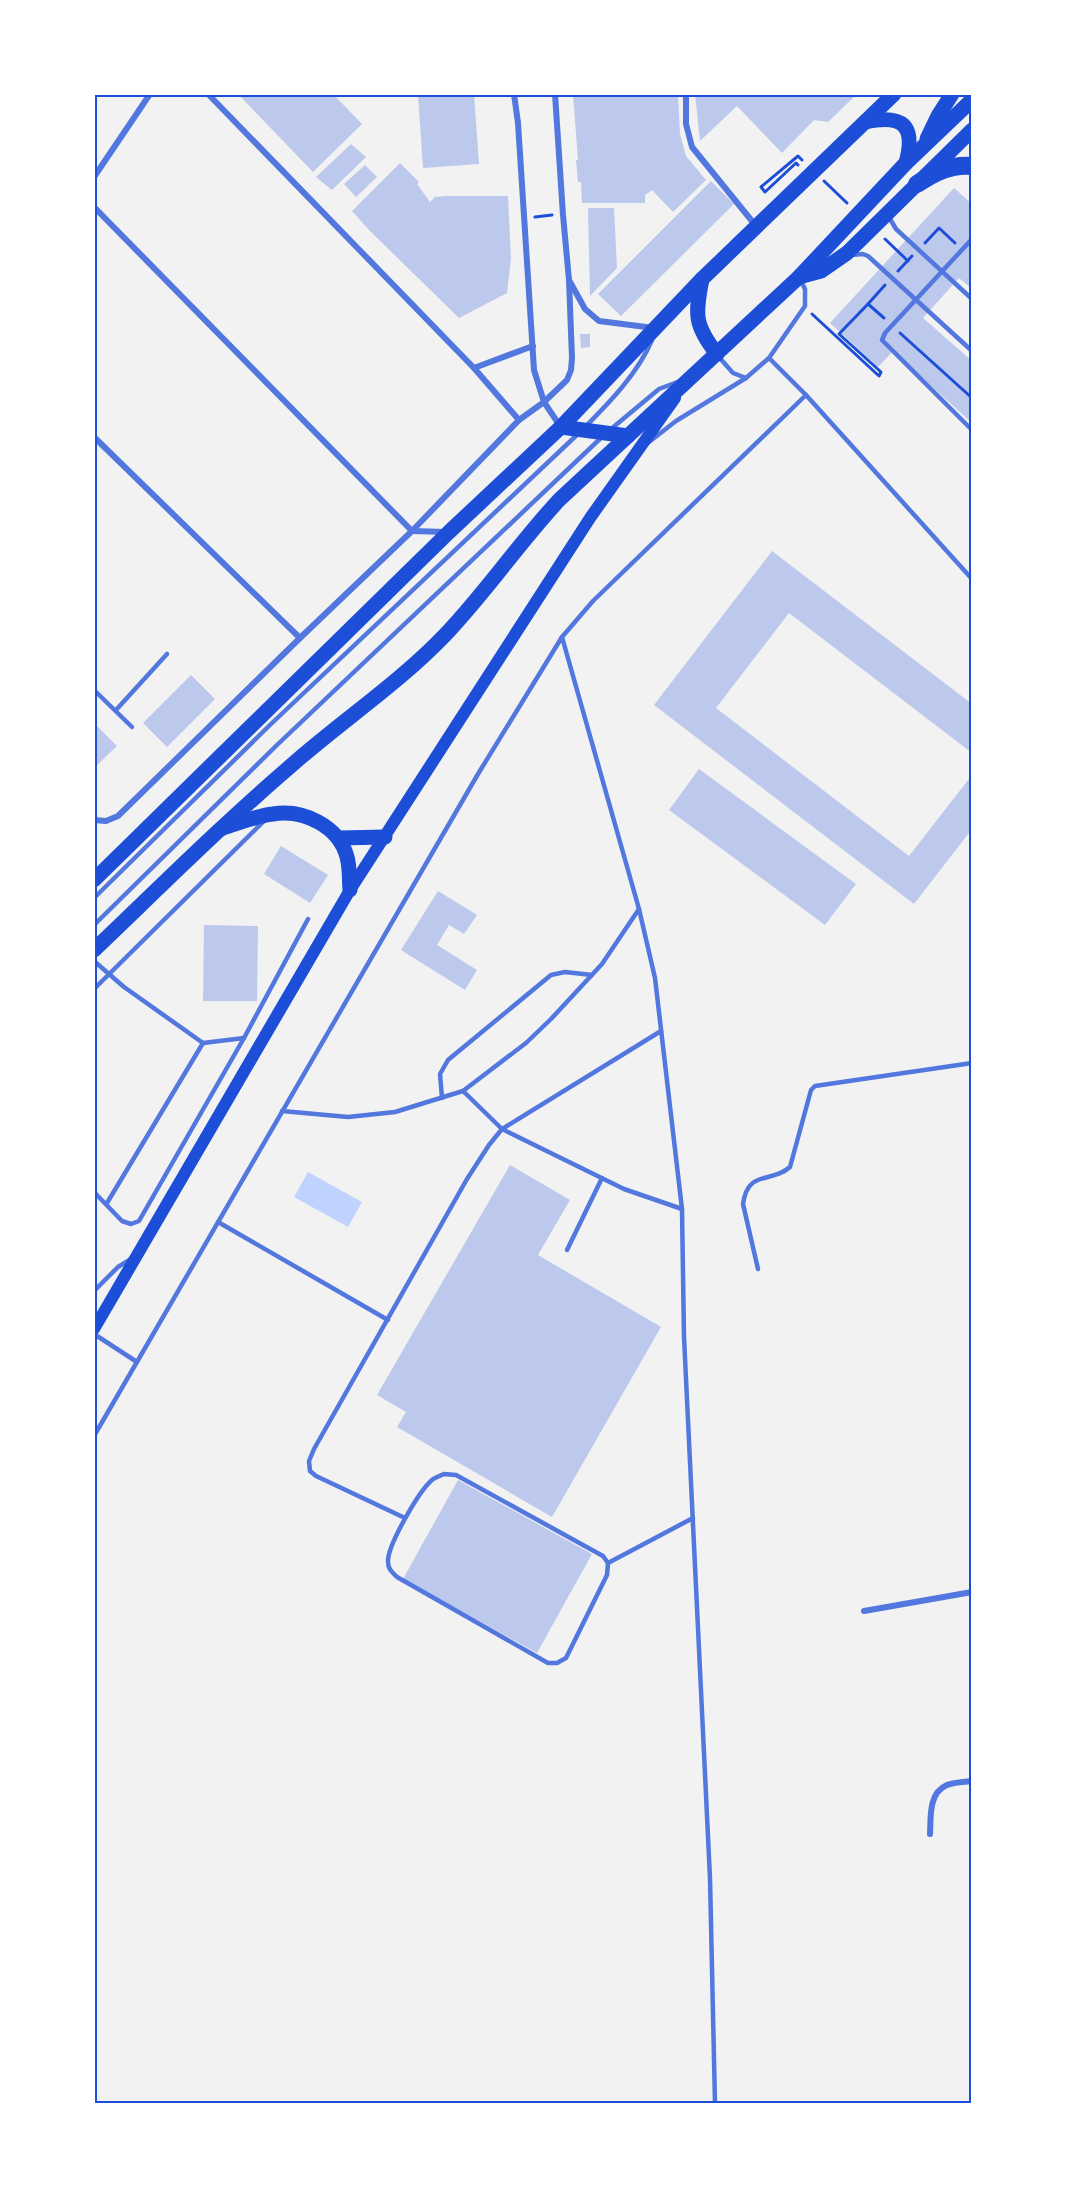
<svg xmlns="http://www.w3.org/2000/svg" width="1066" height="2198" viewBox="0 0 1066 2198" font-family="'Public Sans',sans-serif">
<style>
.water{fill:#bfd3fe}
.building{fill:#bdc9ec}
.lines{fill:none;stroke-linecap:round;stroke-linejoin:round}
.path{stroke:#1d4ed8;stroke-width:3}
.service{stroke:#5277de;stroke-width:4.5}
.minor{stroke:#5277de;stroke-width:6}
.secondary{stroke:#1d4ed8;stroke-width:12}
.primary{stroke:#1d4ed8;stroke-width:15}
.motorway{stroke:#1d4ed8;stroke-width:18}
.neatline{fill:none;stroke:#1d4ed8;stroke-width:2}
</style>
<rect width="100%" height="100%" fill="#f2f2f2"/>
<path class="water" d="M 308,1172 L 362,1202 L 348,1227 L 294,1197 Z"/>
<g class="building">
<path d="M 238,94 L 333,94 L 362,124 L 313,172 Z"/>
<path d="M 418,94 L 474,94 L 479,164 L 423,168 Z"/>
<path d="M 573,94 L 678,94 L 680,134 L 686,156 L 706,180 L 673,212 L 652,190 L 645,195 L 645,203 L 582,203 L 581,182 L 578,182 L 576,160 L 578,160 Z"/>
<path d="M 695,94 L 857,94 L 828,122 L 814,120 L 782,153 L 737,106 L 700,141 Z"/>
<path d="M 351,144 L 366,157 L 332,190 L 316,177 Z"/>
<path d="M 400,163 L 419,182 L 417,184 L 430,202 L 435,197 L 445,196 L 508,196 L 511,259 L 507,293 L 459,318 L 369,230 L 352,211 Z"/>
<path d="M 365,165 L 377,177 L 356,197 L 344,184 Z"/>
<path d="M 711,181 L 734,204 L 621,316 L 598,294 Z"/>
<path d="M 954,188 L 972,204 L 972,289 L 959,278 L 923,318 L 972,361 L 972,423 L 893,351 L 878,367 L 830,323 Z"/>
<path d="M 588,208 L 614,208 L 617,268 L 590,296 Z"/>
<path d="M 580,334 L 590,334 L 590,347 L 581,348 Z"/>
<path d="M 772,551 L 972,704 L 972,753 L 789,613 L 716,708 L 909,856 L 972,775 L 972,829 L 914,904 L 654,705 Z"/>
<path d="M 191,675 L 215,699 L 167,747 L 143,723 Z"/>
<path d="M 94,723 L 117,746 L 94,768 Z"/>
<path d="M 699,769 L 856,884 L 825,925 L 669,810 Z"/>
<path d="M 281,846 L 328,875 L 310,903 L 264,874 Z"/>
<path d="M 438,891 L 477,915 L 464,934 L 449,925 L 437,945 L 477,970 L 465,990 L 401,950 Z"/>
<path d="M 204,925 L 258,926 L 257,1001 L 203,1001 Z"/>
<path d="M 510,1165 L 570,1200 L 538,1255 L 661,1327 L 552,1517 L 397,1427 L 406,1412 L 377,1395 Z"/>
<path d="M 458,1480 L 592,1554 L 537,1653 L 403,1579 Z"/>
</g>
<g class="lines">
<g class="path">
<path d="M 798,165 L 796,163 L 765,192 L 761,187 L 798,156 L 802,160"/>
<path d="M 824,181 L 847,203"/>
<path d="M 535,217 L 552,215"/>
<path d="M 885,239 L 908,261"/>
<path d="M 925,243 L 939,228 L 955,243"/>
<path d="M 898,271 L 912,256"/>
<path d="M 812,314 L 879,376 L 881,372 L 839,334 L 868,304"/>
<path d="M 884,318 L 868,304 L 885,285"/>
<path d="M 900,333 L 972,398"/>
</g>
<g class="service">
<path d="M 891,215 L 890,219 L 896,229 L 972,299"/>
<path d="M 972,239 L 885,333 L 882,340 L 972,430"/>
<path d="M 851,255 L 863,254 L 868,256 L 972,351"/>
<path d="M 718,356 L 733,373 L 746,378"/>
<path d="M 769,358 L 806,395 L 972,579"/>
<path d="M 585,427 C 610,402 638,373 652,340"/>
<path d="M 611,429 L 659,389 L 680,381"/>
<path d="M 649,442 L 676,421 L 746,378 L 769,358 L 805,306 L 805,289 L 800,279"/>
<path d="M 562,637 L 593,601 L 806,395"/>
<path d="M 94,690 L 132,727"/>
<path d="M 116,710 L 167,654"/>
<path d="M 94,898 L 271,724 L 579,433"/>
<path d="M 94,925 L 277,745 L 603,436"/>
<path d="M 94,961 L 124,987 L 203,1043 L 244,1038"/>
<path d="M 94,989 L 265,820"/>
<path d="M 463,1091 L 502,1129 L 624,1189 L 682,1209"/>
<path d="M 442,1098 L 440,1074 L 448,1060 L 551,975 L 565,972 L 592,975"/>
<path d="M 282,1111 L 348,1117 L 395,1112 L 463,1091 L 526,1043 L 551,1019 L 602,964 L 639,909"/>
<path d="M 94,1192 L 122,1221 L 131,1224 L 139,1221 L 244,1038 L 308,919"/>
<path d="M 107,1203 L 203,1043"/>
<path d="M 218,1222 L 388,1320"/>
<path d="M 567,1250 L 602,1178"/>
<path d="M 758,1269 L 743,1204 C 748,1169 771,1184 790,1167 L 811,1090 L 815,1086 L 972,1063"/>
<path d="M 94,1291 L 118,1267 L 131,1259"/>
<path d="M 94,1334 L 137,1362"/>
<path d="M 94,1436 L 478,774 L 562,637 L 639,909 L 655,978 L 682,1209 L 684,1337 L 710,1878 L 715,2104"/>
<path d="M 444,1474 L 456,1475 L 603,1556 L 608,1563 L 607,1575 L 566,1658 L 557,1663 L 548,1663 L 397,1577 C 392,1572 388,1569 388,1562 C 387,1546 419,1491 432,1480 C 435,1477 440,1476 444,1474 Z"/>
<path d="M 405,1518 L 316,1476 L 310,1471 L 309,1461 L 314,1449 L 467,1179 L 489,1145 L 502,1129 L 661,1031"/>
<path d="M 608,1563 L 693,1518"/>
</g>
<g class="minor">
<path d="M 208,94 L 474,368 L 519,420"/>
<path d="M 514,94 L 518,123 L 534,370 L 544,402 L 560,426"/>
<path d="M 555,94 L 563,215 L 569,280 L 585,309 L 599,321 L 654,328"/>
<path d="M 686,94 L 686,124 L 692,147 L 756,226"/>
<path d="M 94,177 L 150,94"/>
<path d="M 94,207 L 412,531 L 446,532"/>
<path d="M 474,368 L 533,346"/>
<path d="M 94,437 L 300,638"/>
<path d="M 94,820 L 106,821 L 118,816 L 300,638 L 412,531 L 519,420 L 544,402 L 567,380 L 571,370 L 572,358 L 569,280"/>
<path d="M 864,1611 L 972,1592"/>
<path d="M 930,1834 C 931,1818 928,1793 947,1785 C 954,1782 964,1782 972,1781"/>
</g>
<path class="secondary" d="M 94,1329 L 350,890 L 590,518 L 675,398"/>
<g class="primary">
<path d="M 865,122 C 903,114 916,125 906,163"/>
<path d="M 927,139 L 938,116 L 952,94"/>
<path d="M 799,277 L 821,271 L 847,253 L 972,130"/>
<path d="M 702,279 C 695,314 694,325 717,354"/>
<path d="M 561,427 L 628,436"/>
<path d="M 223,828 C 239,823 256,816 273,814 C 303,809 339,826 347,857 C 350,867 349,879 350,890"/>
<path d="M 339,838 L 385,837"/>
<path d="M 94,880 L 449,532 L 561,427 L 702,279 L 894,94"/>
<path d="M 94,950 C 160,887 224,823 293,764 C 343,720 399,683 445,635 C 486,592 519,543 559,500 L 799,277 L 906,163 L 972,100"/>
</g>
<path class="motorway" d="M 917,184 C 934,173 950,164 972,166"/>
</g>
<rect width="1066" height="2198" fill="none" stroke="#ffffff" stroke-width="192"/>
<rect x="96" y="96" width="874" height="2006" class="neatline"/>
</svg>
